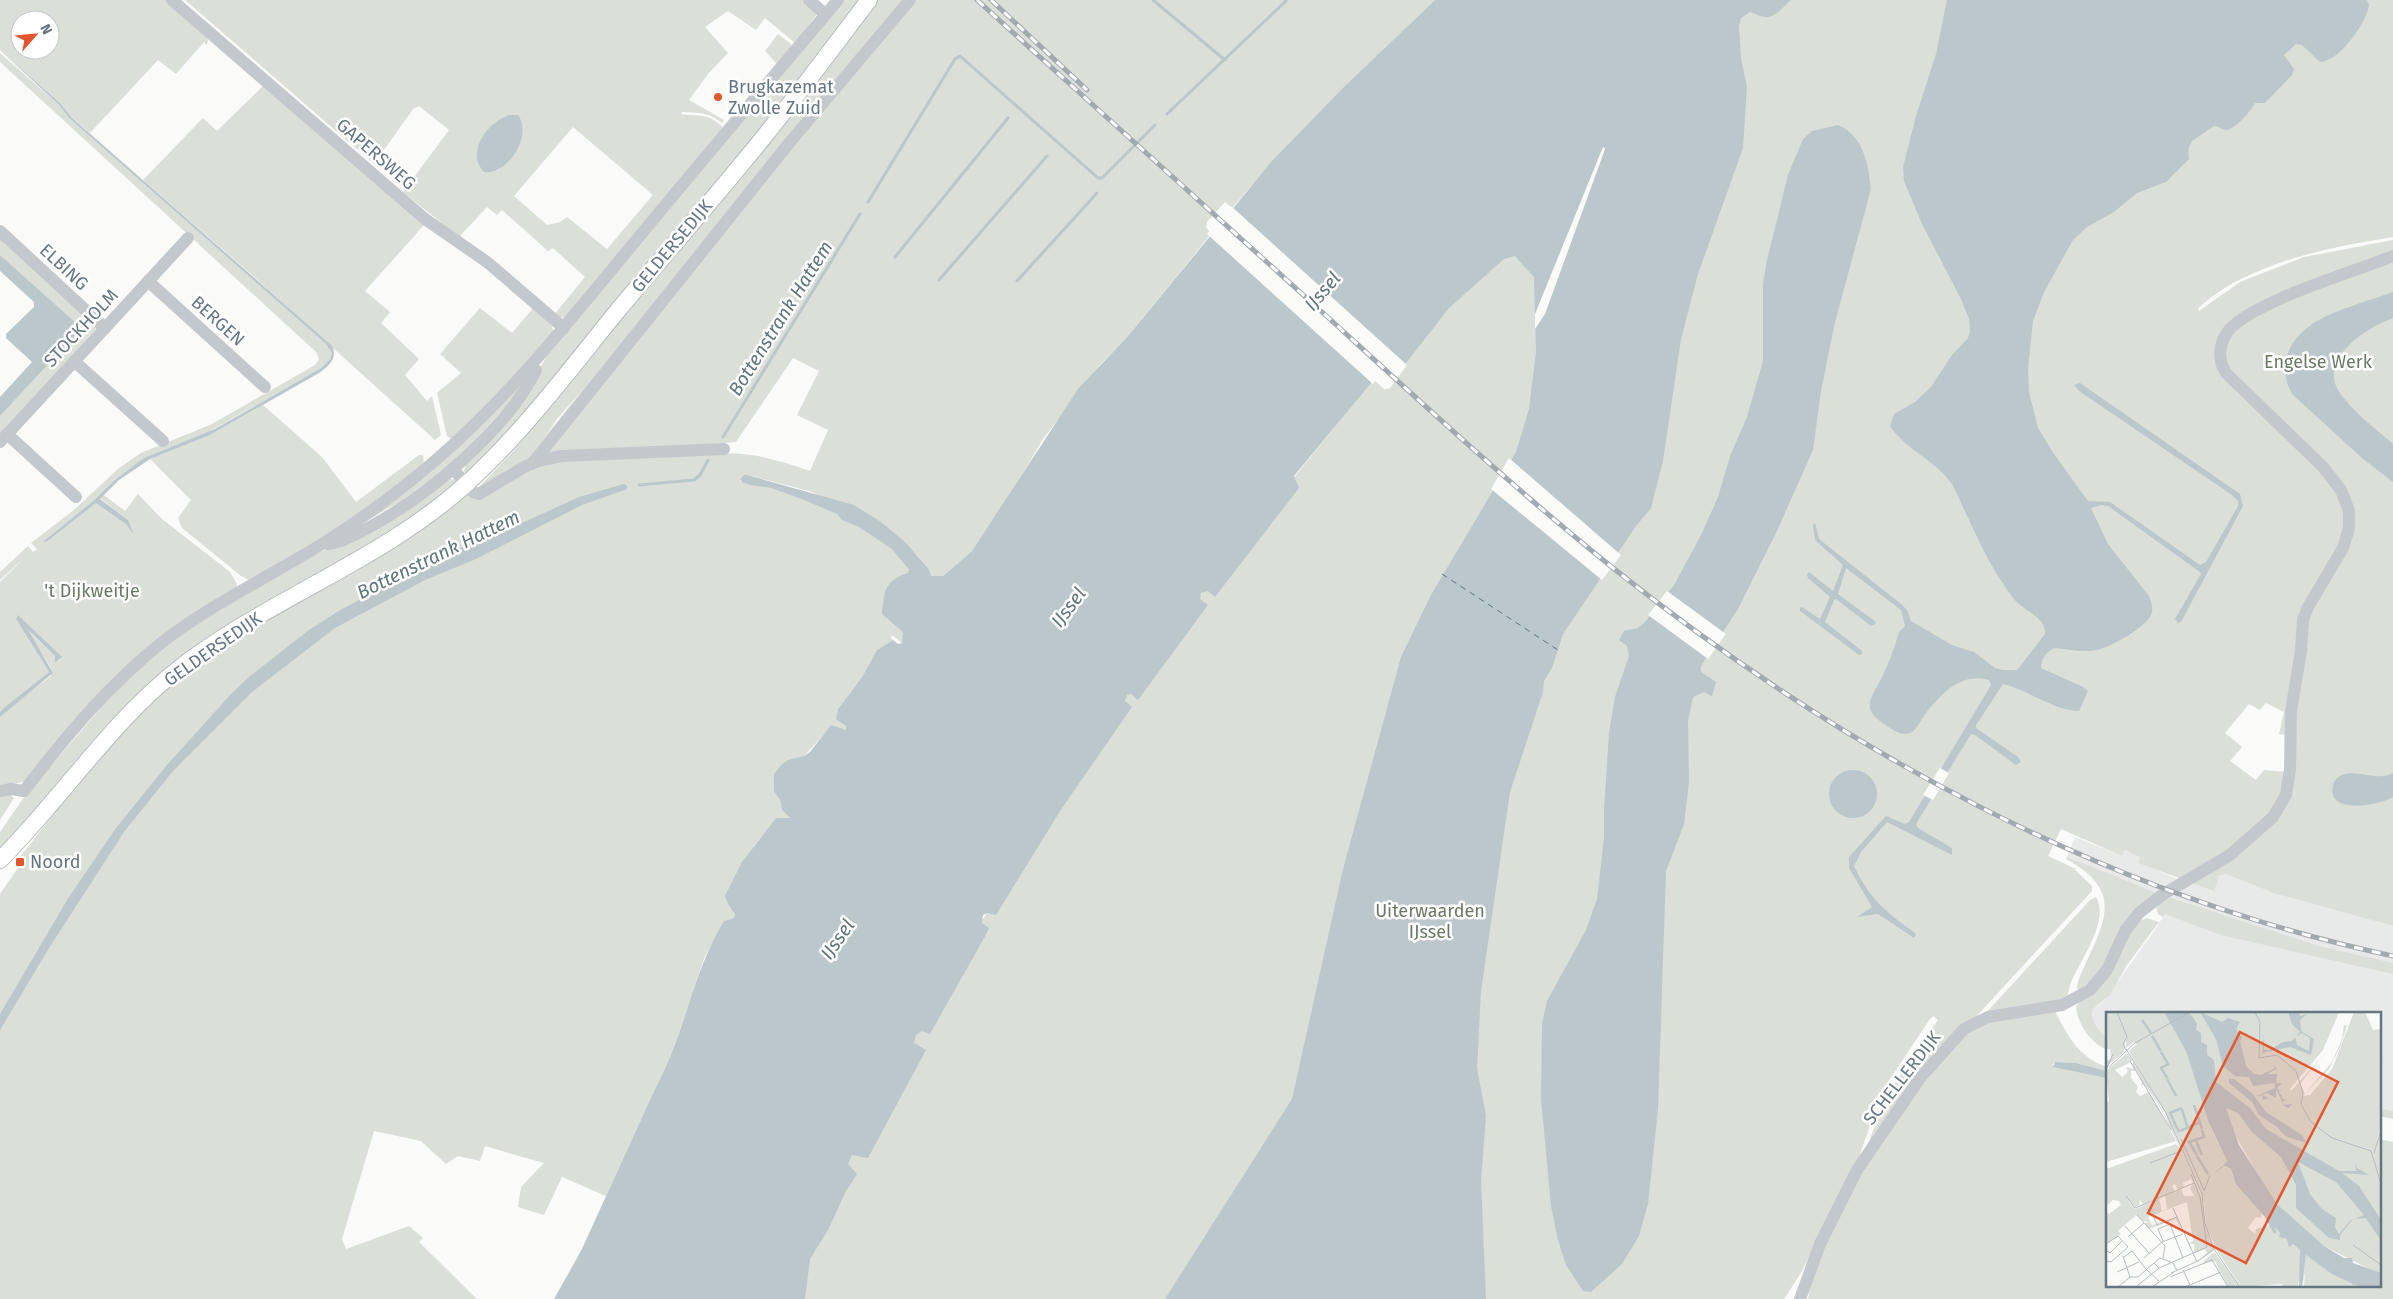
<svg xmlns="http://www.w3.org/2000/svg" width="2393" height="1299" viewBox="0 0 2393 1299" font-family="'Fira Sans',sans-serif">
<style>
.built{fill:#e8e9e9}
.green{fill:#dadfd7;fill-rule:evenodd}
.water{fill:#bbc7cb}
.pier{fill:#fafaf8}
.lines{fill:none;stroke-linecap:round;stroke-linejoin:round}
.stream{stroke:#bbc7cb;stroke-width:3}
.ferry{stroke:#60757c;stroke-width:1;stroke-dasharray:6 5;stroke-linecap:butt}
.major-casing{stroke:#b5babe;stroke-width:18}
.minor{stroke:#c3c8cc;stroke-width:12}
.major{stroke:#fff;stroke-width:16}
.rail-casing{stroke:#a2aab0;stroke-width:5}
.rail{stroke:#fff;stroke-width:3;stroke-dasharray:9;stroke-linecap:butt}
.poi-dot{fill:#e4572e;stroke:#fff;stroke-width:2}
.labels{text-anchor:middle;stroke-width:5;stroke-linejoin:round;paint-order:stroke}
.poi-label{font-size:18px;fill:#657683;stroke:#fff;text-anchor:start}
.street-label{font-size:18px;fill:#657683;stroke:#fff}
.park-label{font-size:18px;fill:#687a64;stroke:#fff}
.water-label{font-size:19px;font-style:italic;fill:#60757c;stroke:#fff}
.inset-river{fill:none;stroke:#bbc7cb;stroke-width:2.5}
.inset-road{fill:none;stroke:#b5bdc2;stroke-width:1}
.view{fill:#e4572e;fill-opacity:0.15;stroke:#e4572e;stroke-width:2.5}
.inset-edge{fill:none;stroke:#657683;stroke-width:2.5}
</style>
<rect width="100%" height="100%" fill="#fafaf8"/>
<g class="built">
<path d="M 2075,837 L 2122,856 L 2124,850 L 2141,857 L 2139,863 L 2180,880 L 2165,896 L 2115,878 L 2067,857 Z"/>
<path d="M 2226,874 L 2273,893 L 2393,926 L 2393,1111 L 2379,1108 L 2379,1013 L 2107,1013 L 2107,1039 L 2098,1029 L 2093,1019 L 2093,1009 L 2104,1001 L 2154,931 L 2165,914 L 2170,898 L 2193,883 Z"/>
</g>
<g class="green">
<path d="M 0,0 L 168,0 L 208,38 L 207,45 L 204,42 L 176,74 L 158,60 L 90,133 L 69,115 L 61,104 L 0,50 ZM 20,20 L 50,20 L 50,50 L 20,50 Z"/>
<path d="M 185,0 L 805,0 L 817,14 L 797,42 L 794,42 L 765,18 L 756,30 L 728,11 L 705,27 L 728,53 L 708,74 L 689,100 L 724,120 L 722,123 C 709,112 698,113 682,112 L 681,114 C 700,117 706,112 723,127 L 565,318 L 553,316 L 585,277 L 553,248 L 548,251 L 502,210 L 497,215 L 487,207 L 459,237 L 403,192 L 449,130 L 419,106 L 413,109 L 374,164 ZM 495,122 L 518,149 L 498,170 L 480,142 ZM 573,127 L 653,195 L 607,249 L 567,217 L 560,222 L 547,225 L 514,196 Z"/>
<path d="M 844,0 L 861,0 C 734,162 606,324 467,475 L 464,471 L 466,461 L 531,384 L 549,352 L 765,92 Z"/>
<path d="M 877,0 L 1435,0 C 1365,67 1295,134 1232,208 L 1225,202 L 1207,222 L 1206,227 L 1211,234 L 1128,336 L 1099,366 L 1043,439 L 1013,490 L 972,551 L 943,576 L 931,576 L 929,569 L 918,556 L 881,522 L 809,491 L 747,475 L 744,475 L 740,479 L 740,481 L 778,485 L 847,514 L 892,548 L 909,570 L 908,635 L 902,643 L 892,635 L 891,638 L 893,640 L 877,650 L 862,677 L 838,709 L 837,716 L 851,724 L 845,735 L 830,727 C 811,749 792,769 774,791 L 781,802 L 800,818 L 795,827 L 776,819 L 753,847 L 734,918 L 726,920 L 705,956 L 666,1070 L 654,1091 L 606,1196 L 562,1177 L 544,1215 L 518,1207 L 521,1187 L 544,1163 L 485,1146 L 480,1161 L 458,1156 L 446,1164 L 421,1141 L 374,1131 L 342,1239 L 346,1249 L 409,1226 L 423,1238 L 419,1242 L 477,1299 L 0,1299 L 0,894 L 24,859 L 21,856 L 79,781 L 140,713 L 191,667 L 466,492 L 487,486 L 480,486 L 515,449 L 795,106 ZM 793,358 L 819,371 L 797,415 L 828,430 L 810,471 C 777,459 747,451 712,454 L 712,444 L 736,442 ZM 584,388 L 545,437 L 557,419 Z"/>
<path d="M 1745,0 L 2393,0 L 2393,237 C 2339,246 2288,255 2239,280 C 2224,287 2210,298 2198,308 L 2199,311 L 2240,282 L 2304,257 L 2393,240 L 2393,926 L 2273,893 L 2226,874 L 2219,876 L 2214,891 L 2138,863 L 2140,857 L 2125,850 L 2122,856 L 2061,829 L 2048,856 L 2076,869 L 2075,870 L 2092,886 L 2092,891 L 1973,1020 L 1866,1150 C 1885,1096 1903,1066 1938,1020 L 1933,1016 L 1930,1019 L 1888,1082 L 1879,1100 L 1859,1157 L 1827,1225 L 1799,1276 L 1784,1299 L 782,1299 L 851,1156 L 915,1037 L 986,914 L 1126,696 L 1203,591 L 1373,379 L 1385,390 L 1406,363 L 1396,353 ZM 2266,703 L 2284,712 L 2279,734 L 2285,735 L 2286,772 L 2264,770 L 2256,780 L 2230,761 L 2242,747 L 2225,733 L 2249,704 L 2260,710 Z"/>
<path d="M 778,34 L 791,44 L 792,48 L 777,64 L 765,51 Z"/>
<path d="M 0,53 L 60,106 L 69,118 L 326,344 L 332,353 L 330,359 L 321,368 L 207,433 L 144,458 L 117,478 L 93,501 L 44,541 L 95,501 L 128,520 L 100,498 L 104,495 L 125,511 L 138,494 L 162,519 L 230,572 L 237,584 L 236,589 L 184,620 L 27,781 L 0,787 L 0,717 L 19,700 L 51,676 L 51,668 L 28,631 L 55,656 L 55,663 L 61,659 L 43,640 L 16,619 L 49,672 L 0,712 L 0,582 L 25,557 L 0,580 L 0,572 L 28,546 L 33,552 L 37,549 L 31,543 L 74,510 L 119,468 L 141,453 L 212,424 L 315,365 L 319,359 L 316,352 L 0,62 Z"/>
<path d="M 263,86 L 425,224 L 365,291 L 390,312 L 381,323 L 419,359 L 405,375 L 427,401 L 432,396 L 441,435 L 435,440 L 251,274 L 143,180 L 203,118 L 217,131 Z"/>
<path d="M 0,237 L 86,316 L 82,321 L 87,325 L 91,321 L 96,328 L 0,436 L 0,416 L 78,332 L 77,325 L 0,255 Z"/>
<path d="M 480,308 L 512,333 L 533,308 L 551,322 L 554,334 L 453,440 L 447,436 L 437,393 L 461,373 L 440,354 Z"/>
<path d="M 533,371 L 507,405 L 458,460 L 401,501 L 368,520 Z"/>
<path d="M 263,405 L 322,457 L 356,502 L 419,455 L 423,455 L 424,465 L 353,519 L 251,581 L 241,576 L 182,528 L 178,518 L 191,500 L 150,459 L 208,436 Z"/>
<path d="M 448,479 L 452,479 L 458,483 L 415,518 L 229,628 L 0,849 L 0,832 L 25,796 L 131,673 L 192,625 L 313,555 L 346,541 Z"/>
<path d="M 0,795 L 11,795 L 14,798 L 0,820 Z"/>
<path d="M 2067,857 L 2157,893 L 2103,970 L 2079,991 L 2077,988 L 2078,982 C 2098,930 2132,895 2066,859 Z"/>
<path d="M 2165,896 L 2319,946 L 2393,963 L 2393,974 L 2221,935 L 2165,914 L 2163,917 L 2158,914 L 2156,907 Z"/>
<path d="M 2096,897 C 2110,919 2081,960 2072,980 C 2069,986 2069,993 2066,999 L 1984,1015 L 2090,900 Z"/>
<path d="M 2147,918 L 2159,922 L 2127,965 L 2110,995 L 2093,1009 C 2090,1021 2099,1030 2107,1039 L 2107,1050 C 2090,1042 2078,1025 2076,1007 L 2135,923 Z"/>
<path d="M 2054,1009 C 2067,1035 2078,1057 2107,1067 L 2107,1071 L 2076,1063 L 2055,1062 L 2052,1065 L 2107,1078 L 2107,1285 L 2379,1285 L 2379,1139 L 2393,1142 L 2393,1299 L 1808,1299 L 1813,1270 L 1830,1223 L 1903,1107 L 1956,1042 L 1983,1022 Z"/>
<path d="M 2379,1108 L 2393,1111 L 2393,1119 L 2379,1116 Z"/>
</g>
<g class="water">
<path d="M 1435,0 L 1791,0 C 1784,6 1776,17 1766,17 C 1761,17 1755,13 1750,12 L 1741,18 L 1739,26 L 1741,58 L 1747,87 L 1743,148 L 1698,274 L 1681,339 L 1663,461 L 1651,508 L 1636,526 L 1563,634 L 1552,668 L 1544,681 L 1543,692 L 1510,792 L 1481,991 L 1477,1068 L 1486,1116 L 1481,1181 L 1486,1299 L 1165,1299 L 1292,1099 L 1343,869 L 1401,657 L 1431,595 L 1516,452 L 1529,409 L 1536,352 L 1534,277 L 1515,256 L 1504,259 L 1449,308 L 1388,386 L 1376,377 L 1294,476 L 1299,488 L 1215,597 L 1208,591 L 1201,593 L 1200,599 L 1208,605 L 1138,700 L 1131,694 L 1127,695 L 1125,701 L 1132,707 L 1062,808 L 996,915 L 987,913 L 983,915 L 982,923 L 989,928 L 988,931 L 930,1034 L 922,1031 L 916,1035 L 914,1043 L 926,1050 L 868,1158 L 852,1155 L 848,1164 L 857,1174 L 846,1191 L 828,1230 L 810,1259 L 805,1299 L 554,1299 L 581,1251 L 654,1091 C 684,1038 691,975 724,921 L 734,918 L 735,914 L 728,904 L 725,896 L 742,862 L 776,818 L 790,818 L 782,810 L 781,802 L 774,791 L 774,774 L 782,764 L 788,760 L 804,756 L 810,752 L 831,725 L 846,730 L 846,726 L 836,719 L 838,709 L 862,677 L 877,650 L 893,640 L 898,644 L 902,643 L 903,632 L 882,614 C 884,591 885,580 908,573 L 909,570 L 892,549 L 859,527 L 842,520 L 837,514 L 802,499 L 771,488 L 750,485 L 742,482 L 740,479 L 744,475 L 747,475 L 854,505 L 881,522 L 905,542 L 929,569 L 931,576 L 943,576 L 972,551 L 1078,389 L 1128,336 L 1272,161 L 1344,87 Z"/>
<path d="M 1947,0 L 2367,0 L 2369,5 C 2367,22 2339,62 2320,62 L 2302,45 L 2296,44 L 2284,55 L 2294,69 L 2292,75 L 2265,103 L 2255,103 C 2251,111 2235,130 2225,130 C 2221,129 2219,126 2214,126 L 2192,141 L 2188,150 L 2189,159 L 2166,182 L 2137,193 L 2114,212 L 2087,227 L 2073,240 L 2044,292 L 2033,321 L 2028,368 L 2029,392 L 2038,428 L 2054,454 L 2088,501 L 2110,502 L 2200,565 L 2206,562 L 2238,506 L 2238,501 L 2232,495 L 2079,391 L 2074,385 L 2080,383 L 2240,494 L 2243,506 L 2181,622 L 2178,623 L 2175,619 L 2201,574 L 2200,572 L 2108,506 L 2101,505 L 2091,508 L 2108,544 L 2149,596 C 2151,602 2154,608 2151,615 C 2146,627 2110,648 2096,650 C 2083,653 2067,649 2054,648 C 2045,653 2042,658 2041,668 L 2083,687 L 2088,691 L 2079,711 C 2052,710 2029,690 2003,684 L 1976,725 L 1976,728 L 2018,757 L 2021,762 L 2016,765 L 1975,735 L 1971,734 L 1916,824 L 1918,828 L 1952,848 L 1952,855 L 1887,822 L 1861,852 L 1854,866 C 1871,901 1885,911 1915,933 L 1916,935 L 1914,938 L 1878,914 L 1857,917 L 1872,907 L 1849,868 L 1849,857 L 1886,816 L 1905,824 L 1909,822 L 1991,685 L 1989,680 C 1961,672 1942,693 1926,713 C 1921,719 1918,728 1912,732 C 1904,737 1894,731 1887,726 C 1858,708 1872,698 1883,675 C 1889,662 1895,647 1899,632 L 1905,626 L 1901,610 L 1846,568 L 1838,594 L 1876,622 L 1875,624 L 1871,626 L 1836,599 L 1834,600 L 1825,622 L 1862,651 L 1862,654 L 1859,655 L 1800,611 L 1800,608 L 1802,607 L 1820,619 L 1830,597 L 1808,578 L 1807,575 L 1809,572 L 1833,591 L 1843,565 L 1815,540 L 1813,525 L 1815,523 L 1819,539 L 1901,604 L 1907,610 L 1911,621 L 1952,645 L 1974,652 L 1995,668 L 2003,670 L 2017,670 L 2045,634 C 2046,616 2024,612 2014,599 C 1987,565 1971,522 1952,484 C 1935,460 1905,449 1890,426 L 1894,414 L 1915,402 L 1931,387 L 1952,355 L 1968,338 L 1970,331 L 1969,319 L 1961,299 L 1922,224 L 1904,181 L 1903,167 L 1916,116 L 1936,54 Z"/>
<path d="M 0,50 L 61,104 L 71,117 L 332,346 C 338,358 329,366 319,373 L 208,436 L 150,459 L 119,480 L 100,499 L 128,520 L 134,535 L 126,524 L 96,503 L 46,542 L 44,541 L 93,501 L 117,478 L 144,458 L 215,429 L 321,368 L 330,359 L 332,353 L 326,344 L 69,118 L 60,106 Z"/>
<path d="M 510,115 L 518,115 C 533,136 508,175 484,172 C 465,152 488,121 510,115 Z"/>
<path d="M 1838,125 C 1864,136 1868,164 1871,189 L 1834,326 L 1821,391 L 1813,450 L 1777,531 L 1738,609 L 1701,666 L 1701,672 L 1716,682 L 1712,696 L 1704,692 L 1693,697 L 1688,721 L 1689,782 L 1684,824 L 1666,871 L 1658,1109 L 1648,1204 L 1639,1236 L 1622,1264 L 1591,1292 L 1583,1291 L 1566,1265 L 1558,1240 L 1551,1206 L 1541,1099 L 1542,1024 L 1547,1001 L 1586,930 L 1597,899 L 1604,838 L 1604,810 L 1609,733 L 1615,697 L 1629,656 L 1627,646 L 1619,640 L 1624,631 L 1638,628 L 1645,622 L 1674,585 L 1701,535 L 1718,497 L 1730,456 L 1747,417 L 1763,361 L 1763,284 L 1767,260 L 1788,175 L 1803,139 L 1812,131 Z"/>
<path d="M 0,255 L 78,325 L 78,332 L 0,416 L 0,397 L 32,362 L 6,338 L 6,334 L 34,307 L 34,302 L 0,271 Z"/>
<path d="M 2393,292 L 2393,318 C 2365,328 2314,361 2342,396 C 2356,414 2376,429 2393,444 L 2393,482 L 2362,458 L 2292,394 C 2278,369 2286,342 2311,325 C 2328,312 2371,300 2393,292 Z"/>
<path d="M 624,484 L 627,486 L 627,489 L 582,505 L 476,559 L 425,580 L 335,628 L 252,692 L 173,771 L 124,832 L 49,948 L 0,1030 L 0,1014 L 69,897 L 116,828 L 167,765 L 231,694 L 250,676 L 309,630 L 337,612 L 437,557 L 511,528 L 579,497 Z"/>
<path d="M 18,615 L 62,657 L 55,663 L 55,656 L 29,631 L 53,673 L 0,717 L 0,712 L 4,708 L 49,672 L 16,619 Z"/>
<circle cx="1853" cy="794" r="24"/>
<path d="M 2393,773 L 2393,797 C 2378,806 2322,816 2334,782 C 2347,762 2375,784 2393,773 Z"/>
<path d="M 2055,1062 L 2076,1063 L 2107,1071 L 2107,1078 L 2053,1067 Z"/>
</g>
<g class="pier">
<path d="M 1603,147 L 1605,148 L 1604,152 L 1545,314 L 1535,329 L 1535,314 Z"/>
<path d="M 1231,206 L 1407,365 L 1390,388 L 1387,389 L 1376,380 L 1373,384 L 1207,234 Z"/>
<path d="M 1509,458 L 1621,555 L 1602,580 L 1491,489 Z"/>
<path d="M 1667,591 L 1726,634 L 1708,659 L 1648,615 Z"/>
<path d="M 1940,768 L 1949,773 L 1933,800 L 1923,795 Z"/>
</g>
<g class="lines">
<g class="stream">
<path d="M 1153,0 L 1225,60"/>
<path d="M 1167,114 L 1287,0"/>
<path d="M 868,202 L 955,59 L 960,56 L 1098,178 L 1102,178 L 1155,125"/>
<path d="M 895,257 L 1008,118"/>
<path d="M 939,280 L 1047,156"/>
<path d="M 1017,281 L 1097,193"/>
<path d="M 723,437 L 860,214"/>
<path d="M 639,485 L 694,480 L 700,475 L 708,460"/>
</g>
<path class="ferry" d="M 1442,574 L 1558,650"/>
<defs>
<path id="major" d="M 0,860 C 63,797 111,721 182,666 C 271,598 380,561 464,486 C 522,434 570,369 619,309 C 667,252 716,196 763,138 C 799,93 834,46 869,0"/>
</defs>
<use href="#major" class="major-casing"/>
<g class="minor">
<path d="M 172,0 L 425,219 L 487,262 L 564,328"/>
<path d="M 809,0 L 825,14"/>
<path d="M 0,231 L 105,328"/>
<path d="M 148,281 L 265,387"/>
<path d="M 74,361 L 163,441"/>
<path d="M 7,434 L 76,497"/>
<path d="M 0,442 L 188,238"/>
<path d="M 532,464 L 790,142 L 910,0"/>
<path d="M 453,469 L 473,492 L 479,494 L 526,466 L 542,460 L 562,456 L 724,449"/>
<path d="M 327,544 C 342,543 353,535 366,529 C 425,498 506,431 536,370"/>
<path d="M 0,791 L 11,789 L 24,791 C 66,736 110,683 165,640 C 214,603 270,576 322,544 C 362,519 401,490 437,459 C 513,393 574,315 638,238 C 704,158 771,79 838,0"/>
<path d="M 1800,1299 L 1820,1244 L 1857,1170 L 1920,1078 L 1964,1029 L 1988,1017 L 2062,1005 L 2090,990 L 2107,970 L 2125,931 L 2139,913 L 2162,895 L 2230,855 L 2273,817 L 2286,795 L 2290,769 L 2291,711 L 2301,651 L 2303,620 L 2308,607 L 2343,548 L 2349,528 L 2349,511 L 2341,490 L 2323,467 L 2226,373 C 2217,359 2219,343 2229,330 C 2254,301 2354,272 2393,256"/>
</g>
<use href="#major" class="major"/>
<defs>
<g id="rail">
<path d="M 977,0 C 1095,107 1214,214 1332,321 C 1424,405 1516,490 1613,568 C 1841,750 2106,895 2393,956"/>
<path d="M 991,0 L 1087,90"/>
</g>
</defs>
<use href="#rail" class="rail-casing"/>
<use href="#rail" class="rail"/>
</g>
<g class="poi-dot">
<circle cx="718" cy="97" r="5"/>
<rect x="15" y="857" width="10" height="10" rx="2.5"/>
</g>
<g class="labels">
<g class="poi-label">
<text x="728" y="93">Brugkazemat<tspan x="728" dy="21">Zwolle Zuid</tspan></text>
<text x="30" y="868">Noord</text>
</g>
<g class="street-label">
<text transform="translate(376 154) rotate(41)" y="6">GAPERSWEG</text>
<text transform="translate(672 246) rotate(-50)" y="6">GELDERSEDIJK</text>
<text transform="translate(64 267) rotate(43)" y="6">ELBING</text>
<text transform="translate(218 321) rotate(42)" y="6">BERGEN</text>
<text transform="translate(81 328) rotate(-47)" y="6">STOCKHOLM</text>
<text transform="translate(213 649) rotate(-35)" y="6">GELDERSEDIJK</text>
<text transform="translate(1902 1078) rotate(-52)" y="6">SCHELLERDIJK</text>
</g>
<g class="park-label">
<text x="2318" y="368">Engelse Werk</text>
<text x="92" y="597">'t Dijkweitje</text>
<text x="1430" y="917">Uiterwaarden<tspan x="1430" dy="21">IJssel</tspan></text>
</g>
<g class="water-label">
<text transform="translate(1322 291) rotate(-50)" y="7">IJssel</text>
<text transform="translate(780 318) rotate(-58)" y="7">Bottenstrank Hattem</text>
<text transform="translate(438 554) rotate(-26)" y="7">Bottenstrank Hattem</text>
<text transform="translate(1068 607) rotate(-53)" y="7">IJssel</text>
<text transform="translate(837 939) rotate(-55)" y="7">IJssel</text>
</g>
</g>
<g transform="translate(2106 1012)">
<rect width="275" height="275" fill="#fafaf8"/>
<path d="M 0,0 L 61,1 L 80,38 L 105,116 L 121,149 L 115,154 L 125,157 L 130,170 L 135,172 L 136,178 L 156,201 L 155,206 L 150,205 L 142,216 L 149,222 L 150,217 L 164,213 L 168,222 L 171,220 L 167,215 L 194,238 L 196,247 L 192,275 L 179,275 L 175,272 L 135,275 L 112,240 L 100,215 L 98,191 L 71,124 L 23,39 L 31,32 L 28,30 L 20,36 L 20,24 L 18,40 L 0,55 L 0,40 L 1,48 L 5,47 L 4,37 L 0,37 ZM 81,0 L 233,0 L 217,38 L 184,77 L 185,79 L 217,43 L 235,0 L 217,43 L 194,72 L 199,82 L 226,50 L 236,27 L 238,13 L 241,14 L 234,35 L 223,57 L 197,84 L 204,83 L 226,57 L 248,0 L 259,0 L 267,18 L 275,17 L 275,44 L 272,45 L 275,45 L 275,116 L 269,132 L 275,119 L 275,263 L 218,234 L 190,212 L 162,181 L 128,121 ZM 21,41 L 25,46 L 23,51 L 9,58 L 16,65 L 22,60 L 20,55 L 27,57 L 27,49 L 58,98 L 96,184 L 100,216 L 107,236 L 106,240 L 92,249 L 101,241 L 99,237 L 88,241 L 88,232 L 82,232 L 87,229 L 81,190 L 42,205 L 46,213 L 71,206 L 76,221 L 70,207 L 43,217 L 39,211 L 43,210 L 37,209 L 30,203 L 12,219 L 15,222 L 0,232 L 0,200 L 3,202 L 15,193 L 13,189 L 7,188 L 0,194 L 0,157 L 70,132 L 74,136 L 58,103 L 49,87 L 38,72 L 35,75 L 36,70 L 30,59 L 25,59 L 25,66 L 32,75 L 30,80 L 34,84 L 43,80 L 70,129 L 0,150 L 0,90 L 3,89 L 0,59 ZM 85,167 L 87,171 L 84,176 L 88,184 L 78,184 L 75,177 L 59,184 L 61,197 L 56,199 L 53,186 L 29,197 L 19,185 L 29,195 L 34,193 L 33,187 L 37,192 L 69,179 L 66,174 L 69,172 L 72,178 L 78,175 L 77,171 ZM 107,241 L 109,241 L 134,275 L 122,275 L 109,249 L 96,251 ZM 200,243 L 228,262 L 258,275 L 198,275 L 199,260 L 196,275 Z" fill="#dadfd7" fill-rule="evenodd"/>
<path d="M 58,0 L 81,0 L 86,4 L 91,12 L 90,18 L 95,21 L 95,30 L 101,33 L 101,43 L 108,48 L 110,70 L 144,96 L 160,117 L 233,159 L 250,159 L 249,150 L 251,156 L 263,163 L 236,161 L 253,174 L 270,200 L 275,208 L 275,229 L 260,206 L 248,207 L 258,203 L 230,170 L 192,150 L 204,182 L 216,197 L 230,206 L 229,215 L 233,222 L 244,209 L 247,207 L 234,223 L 234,228 L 223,226 L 190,196 L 190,173 L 175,145 L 146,120 L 132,101 L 120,96 L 133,133 L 171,192 L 218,234 L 238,246 L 246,246 L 247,251 L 275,261 L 275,275 L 254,275 L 226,262 L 200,243 L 196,275 L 193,275 L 194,238 L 187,232 L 183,235 L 181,227 L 173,225 L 174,221 L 168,215 L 171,220 L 168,222 L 159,205 L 130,172 L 125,157 L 118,154 L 107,163 L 121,149 L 103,111 L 80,39 ZM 94,0 L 116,10 L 122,6 L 134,10 L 130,17 L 136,26 L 134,29 L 140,54 L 148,62 L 155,63 L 169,56 L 166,51 L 151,58 L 166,51 L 173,60 L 170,57 L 161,62 L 171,62 L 170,71 L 176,71 L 171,76 L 173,79 L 177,77 L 173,80 L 178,88 L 182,86 L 177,90 L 178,93 L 186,92 L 183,96 L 178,94 L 170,77 L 170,86 L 161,81 L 156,83 L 163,86 L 157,88 L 156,83 L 153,84 L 151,84 L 169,76 L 169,71 L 147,74 L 143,65 L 129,64 L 117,54 L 110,27 ZM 182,0 L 192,0 L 194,4 L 201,2 L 194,8 L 195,19 L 208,27 L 205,43 L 184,35 L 156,41 L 158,22 L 158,37 L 162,39 L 177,30 L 186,29 L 194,20 L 186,12 ZM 196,21 L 204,26 L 203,39 L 191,33 L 189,25 ZM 123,66 L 128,67 L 146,81 L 160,100 L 196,123 L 200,131 L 179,124 L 171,115 L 153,103 L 146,90 L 123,71 Z" fill="#bbc7cb" fill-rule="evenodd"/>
<path class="inset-river" d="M 36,8 L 45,21M 46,24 L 55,39M 55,40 L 62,52 L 55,56 L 61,66M 61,67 L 70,84M 88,93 L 96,117M 76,97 L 81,114M 74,119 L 94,110M 73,120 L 64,101 L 76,96M 90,129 L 96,143M 91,143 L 83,130 L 98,125 L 96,118M 91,144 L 102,162M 246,272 L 275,261"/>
<path class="inset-road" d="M 11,0 L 21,25 L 17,32 L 20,38M 149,0 L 154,10 L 153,46 L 171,43 L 190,59 L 197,81 L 195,92 L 205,110 L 226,126 L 265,139 L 275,172M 20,37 L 60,101 L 96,182 L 99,212 L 108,237 L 134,275M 27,47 L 24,49 L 65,118M 3,55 L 29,31 L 84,0M 1,56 L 7,42M 75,127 L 98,178M 268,141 L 275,118M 44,151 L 75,139M 98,179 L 104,163M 20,184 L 29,196 L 88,171M 67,196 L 91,250M 31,203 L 59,234 L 57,246M 47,203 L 51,213 L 71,205M 19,214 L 43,241M 22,225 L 38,211M 57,229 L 52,217 L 64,212 L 77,246M 0,232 L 12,224 L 22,235 L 5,250 L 0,249M 247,233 L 275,253M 0,238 L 4,241 L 16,229M 17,244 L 24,265M 18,245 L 26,239 L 40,257M 38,246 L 56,230 L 77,222M 53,256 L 101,235 L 94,185 L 85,162M 41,258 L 53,269M 77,258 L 84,273M 11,260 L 33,250M 65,261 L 92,249 L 108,237M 64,265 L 106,248 L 122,275M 12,275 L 24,265 L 32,265 L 54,246 L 67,251 L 71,259M 30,275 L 53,256 L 48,251M 46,275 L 68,260M 79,275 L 115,260"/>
<path class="view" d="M 134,20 L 232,70 L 140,251 L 42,201 Z"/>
<rect width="275" height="275" class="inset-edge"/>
</g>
<g transform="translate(35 35) rotate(63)"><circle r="24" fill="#ffffff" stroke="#c1c8cd"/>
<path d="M0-4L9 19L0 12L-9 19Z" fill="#e4572e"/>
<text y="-8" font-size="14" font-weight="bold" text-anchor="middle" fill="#657683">N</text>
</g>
</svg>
